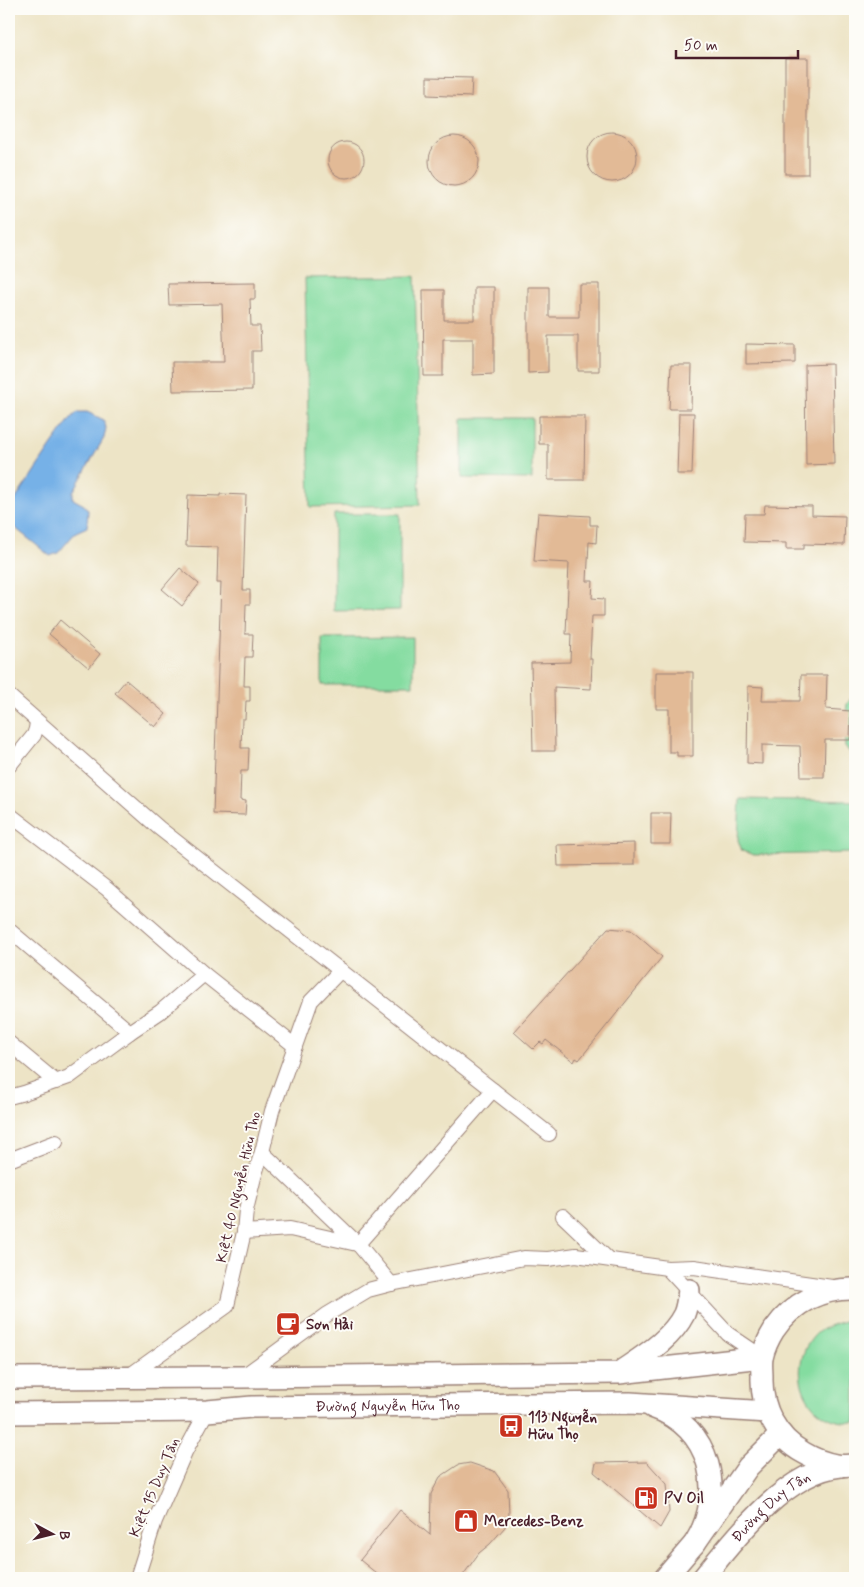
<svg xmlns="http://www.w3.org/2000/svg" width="864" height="1587" viewBox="0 0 864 1587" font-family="Mynerve,sans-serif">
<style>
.green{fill:#84dca0;stroke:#677e66}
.water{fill:#76b1e7;stroke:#606889}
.building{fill:#e2ba96}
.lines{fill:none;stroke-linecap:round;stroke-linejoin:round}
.minor-casing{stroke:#9c8278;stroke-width:16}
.primary-casing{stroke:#9c8278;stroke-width:24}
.minor{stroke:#fff;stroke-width:14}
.primary{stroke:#fff;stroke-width:21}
.labels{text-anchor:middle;stroke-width:4;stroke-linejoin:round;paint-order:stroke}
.street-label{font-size:15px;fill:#4a1f2b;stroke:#fdfcf7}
.poi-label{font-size:15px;font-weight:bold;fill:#4a1f2b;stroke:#fdfcf7;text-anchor:start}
</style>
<rect width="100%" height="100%" fill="#fdfcf7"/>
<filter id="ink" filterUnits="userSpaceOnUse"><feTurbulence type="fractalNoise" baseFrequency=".02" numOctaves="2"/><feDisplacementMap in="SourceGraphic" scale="10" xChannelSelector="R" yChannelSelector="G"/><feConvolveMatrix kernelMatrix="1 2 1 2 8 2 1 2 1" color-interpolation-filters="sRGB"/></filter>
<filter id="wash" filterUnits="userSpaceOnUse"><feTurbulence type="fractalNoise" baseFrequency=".0096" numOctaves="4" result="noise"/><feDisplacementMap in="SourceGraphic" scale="20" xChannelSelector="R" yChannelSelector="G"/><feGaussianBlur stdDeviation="1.12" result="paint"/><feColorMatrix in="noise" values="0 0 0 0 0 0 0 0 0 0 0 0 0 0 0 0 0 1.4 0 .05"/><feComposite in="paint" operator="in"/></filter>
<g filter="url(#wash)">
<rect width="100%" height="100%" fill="#ede4c6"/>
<g class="green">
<path d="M 415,276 L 420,505 L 310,507 L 305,278 Z"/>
<path d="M 462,418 L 532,418 L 532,479 L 462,478 Z"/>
<path d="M 334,514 L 400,514 L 400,610 L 334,611 Z"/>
<path d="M 413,637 L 413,685 L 322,685 L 322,638 Z"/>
<path d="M 855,695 L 854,758 L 845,746 L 844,733 L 847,704 L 852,697 Z"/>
<path d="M 740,799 L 855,801 L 855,853 L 754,855 L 742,851 L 738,840 Z"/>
<path d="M 845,1321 L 855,1322 L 855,1422 C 808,1427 783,1371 814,1336 C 822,1327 834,1324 845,1321 Z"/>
</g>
<path class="water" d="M 78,412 L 87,412 L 104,420 L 106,428 L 104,438 L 73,492 L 73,499 L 84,505 L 88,510 L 87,527 L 76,532 L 58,553 L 50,556 L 9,523 L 9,509 L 51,446 L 71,418 Z"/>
<g id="blocks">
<g class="building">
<rect x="785" y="58" width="23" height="116"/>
<path d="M 427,77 L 472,78 L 471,97 L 427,95 Z"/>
<circle cx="612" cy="157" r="25"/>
<circle cx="454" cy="161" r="25"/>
<circle cx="346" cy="160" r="18"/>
<path d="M 255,283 L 255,299 L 250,299 L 251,326 L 260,326 L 261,351 L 252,351 L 252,390 L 173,391 L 172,362 L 224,362 L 222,304 L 169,305 L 168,284 Z"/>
<path d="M 579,284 L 599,284 L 599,371 L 578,371 L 578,336 L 548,336 L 548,372 L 528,373 L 528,287 L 549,287 L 549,317 L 579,317 Z"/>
<path d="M 474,287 L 494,287 L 494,374 L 473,375 L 473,339 L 443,339 L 443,376 L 424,376 L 423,290 L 444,290 L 444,320 L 474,320 Z"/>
<path d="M 746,344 L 795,345 L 795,363 L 746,364 Z"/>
<path d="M 832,364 L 834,464 L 806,465 L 805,365 Z"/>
<path d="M 671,365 L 692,365 L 691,409 L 669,409 Z"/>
<path d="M 679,413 L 694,413 L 692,474 L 677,474 Z"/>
<path d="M 539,416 L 585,416 L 584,480 L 548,480 L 548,444 L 539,444 Z"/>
<path d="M 220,494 L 246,495 L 243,590 L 250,590 L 250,604 L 246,604 L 245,634 L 253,634 L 252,657 L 245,657 L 244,686 L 250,686 L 250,701 L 246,701 L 245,719 L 242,719 L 241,748 L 249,748 L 248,771 L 241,771 L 240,800 L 246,801 L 245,815 L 213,814 L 221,583 L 217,583 L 218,547 L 186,546 L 188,495 L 220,496 Z"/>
<path d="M 765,505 L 812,506 L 812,515 L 845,516 L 844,545 L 804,544 L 804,549 L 786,549 L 786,543 L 744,542 L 745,514 L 764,514 Z"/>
<path d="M 538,513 L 590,516 L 590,525 L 597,525 L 596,543 L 589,542 L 587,581 L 593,581 L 592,598 L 604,599 L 604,616 L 592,616 L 590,659 L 592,659 L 591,689 L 554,687 L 555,751 L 533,751 L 531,663 L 570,662 L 571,634 L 566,634 L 569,563 L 534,561 Z"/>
<path d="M 180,568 L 199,584 L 182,606 L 162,589 Z"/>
<path d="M 60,620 L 100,654 L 89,668 L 49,634 Z"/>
<path d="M 656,672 L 693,672 L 693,756 L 677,756 L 677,752 L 669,752 L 669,709 L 656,709 Z"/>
<path d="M 801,675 L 827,675 L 826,709 L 851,711 L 850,740 L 825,740 L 824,777 L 801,777 L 800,746 L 762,745 L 762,764 L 747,763 L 748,686 L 763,687 L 762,701 L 800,701 Z"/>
<path d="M 126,680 L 166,714 L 155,727 L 115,693 Z"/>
<path d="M 651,813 L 671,813 L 670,844 L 651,844 Z"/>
<path d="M 634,843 L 634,865 L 558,866 L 557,845 Z"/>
<path d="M 608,928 L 631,930 L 662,957 L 579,1060 L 576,1058 L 574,1062 L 546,1040 L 543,1044 L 540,1042 L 533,1049 L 514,1032 Z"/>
<path d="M 647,1462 L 667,1484 L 669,1512 L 660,1528 L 594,1472 L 596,1463 Z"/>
<path d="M 470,1463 L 494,1471 L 508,1490 L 509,1515 L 505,1527 L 490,1544 L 479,1553 L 461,1578 L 382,1578 L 360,1560 L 400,1510 L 430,1535 L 431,1494 L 440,1477 L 458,1465 Z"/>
</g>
</g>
</g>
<g filter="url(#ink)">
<use href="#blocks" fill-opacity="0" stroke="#9c8278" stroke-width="1"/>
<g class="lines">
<defs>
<g id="minor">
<path d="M 9,696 L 159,828 L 549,1134"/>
<path d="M 9,766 L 34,735 L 36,729 L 37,722"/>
<path d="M 9,814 L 107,889 L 204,974 L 295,1046"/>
<path d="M 9,930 L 130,1032"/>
<path d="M 9,1043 L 56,1082"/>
<path d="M 9,1097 L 24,1093 L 69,1077 L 130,1032 L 160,1012 L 204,974"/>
<path d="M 262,1152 L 358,1244 L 391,1284"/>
<path d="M 9,1160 L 56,1142"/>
<path d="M 563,1216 L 608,1259"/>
<path d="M 244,1232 L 290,1229 L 357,1244"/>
<path d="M 358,1244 L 493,1090"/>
<path d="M 667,1268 L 728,1334 L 762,1357"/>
<path d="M 242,1377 L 328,1314 L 368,1290 L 391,1284 L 524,1258 L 548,1259 L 576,1255 L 667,1268 L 694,1267 L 832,1287"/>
<path d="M 126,1378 L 227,1306 L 244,1232 L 246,1210 L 254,1177 L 262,1152 L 272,1111 L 311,1001 L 341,970"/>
<path d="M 137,1578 L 155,1521 L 185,1452 L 207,1411"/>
</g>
<g id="primary">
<path d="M 855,1289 C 822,1288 793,1302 774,1330 C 769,1338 764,1349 762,1358 C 761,1364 762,1371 762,1377 C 761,1408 776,1438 804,1453 C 814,1459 825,1463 836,1465 C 842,1466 849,1465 855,1465"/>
<path d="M 620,1372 C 643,1356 671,1340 684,1314 C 687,1307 688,1298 689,1290"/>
<path d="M 9,1378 L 241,1377 L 619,1373 L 762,1357"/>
<path d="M 652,1407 C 712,1427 726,1492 695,1543"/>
<path id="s1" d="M 9,1413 L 207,1411 L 252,1407 L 630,1403 L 767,1412"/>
<path d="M 665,1578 L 695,1543 L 748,1467 L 781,1434"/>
<path id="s2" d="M 703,1578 C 735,1538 786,1471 841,1466"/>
</g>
</defs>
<use href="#minor" class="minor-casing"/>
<use href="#primary" class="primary-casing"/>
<use href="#minor" class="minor"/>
<use href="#primary" class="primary"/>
</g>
</g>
<defs>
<symbol id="cafe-square" viewBox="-11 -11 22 22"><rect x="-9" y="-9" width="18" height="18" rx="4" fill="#c8321e" stroke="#fdfcf7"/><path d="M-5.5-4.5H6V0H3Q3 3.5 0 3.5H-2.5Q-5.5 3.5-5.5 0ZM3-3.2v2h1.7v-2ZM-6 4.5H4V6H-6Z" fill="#fff"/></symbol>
<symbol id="bus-square" viewBox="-11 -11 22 22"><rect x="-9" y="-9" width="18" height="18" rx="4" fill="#c8321e" stroke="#fdfcf7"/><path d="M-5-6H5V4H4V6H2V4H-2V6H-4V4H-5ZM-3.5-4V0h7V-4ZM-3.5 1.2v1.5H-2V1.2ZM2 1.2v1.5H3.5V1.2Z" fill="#fff"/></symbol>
<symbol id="fuel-square" viewBox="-11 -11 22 22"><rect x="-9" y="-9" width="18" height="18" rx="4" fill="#c8321e" stroke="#fdfcf7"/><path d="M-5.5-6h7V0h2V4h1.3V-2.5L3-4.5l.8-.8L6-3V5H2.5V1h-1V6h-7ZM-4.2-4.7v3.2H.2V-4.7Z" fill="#fff"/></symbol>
<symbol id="shop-square" viewBox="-11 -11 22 22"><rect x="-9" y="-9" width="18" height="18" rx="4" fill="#c8321e" stroke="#fdfcf7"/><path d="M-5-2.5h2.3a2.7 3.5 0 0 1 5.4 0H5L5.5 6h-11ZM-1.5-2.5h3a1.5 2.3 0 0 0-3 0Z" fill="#fff"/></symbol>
</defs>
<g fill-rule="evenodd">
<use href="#cafe-square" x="274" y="1310" width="28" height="28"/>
<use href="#bus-square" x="497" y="1412" width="28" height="28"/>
<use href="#fuel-square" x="632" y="1484" width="28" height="28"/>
<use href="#shop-square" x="452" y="1507" width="28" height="28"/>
</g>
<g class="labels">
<g class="street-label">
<text transform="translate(238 1187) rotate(-77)" y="5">Kiệt 40 Nguyễn Hữu Thọ</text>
<text dy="5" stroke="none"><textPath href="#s1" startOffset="379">Đường Nguyễn Hữu Thọ</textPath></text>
<text transform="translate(154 1487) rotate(-67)" y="5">Kiệt 15 Duy Tân</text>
<text dy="5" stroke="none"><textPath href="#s2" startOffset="99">Đường Duy Tân</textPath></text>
</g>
<g class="poi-label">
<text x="306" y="1329">Sơn Hải</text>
<text x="528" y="1422">113 Nguyễn<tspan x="528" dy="17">Hữu Thọ</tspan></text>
<text x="664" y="1503">PV Oil</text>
<text x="484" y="1526">Mercedes-Benz</text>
</g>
</g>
<rect width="864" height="1587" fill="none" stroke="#fdfcf7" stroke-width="30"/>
<g transform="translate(52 1534) rotate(97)" stroke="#fdfcf7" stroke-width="4" paint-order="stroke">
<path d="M0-4L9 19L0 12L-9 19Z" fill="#4a1f2b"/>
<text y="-8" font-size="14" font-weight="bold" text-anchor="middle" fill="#4a1f2b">B</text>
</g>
<path d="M676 50v8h122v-8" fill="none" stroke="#4a1f2b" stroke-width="2.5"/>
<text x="684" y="50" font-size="15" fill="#4a1f2b" stroke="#fdfcf7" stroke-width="4" paint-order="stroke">50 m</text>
</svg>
